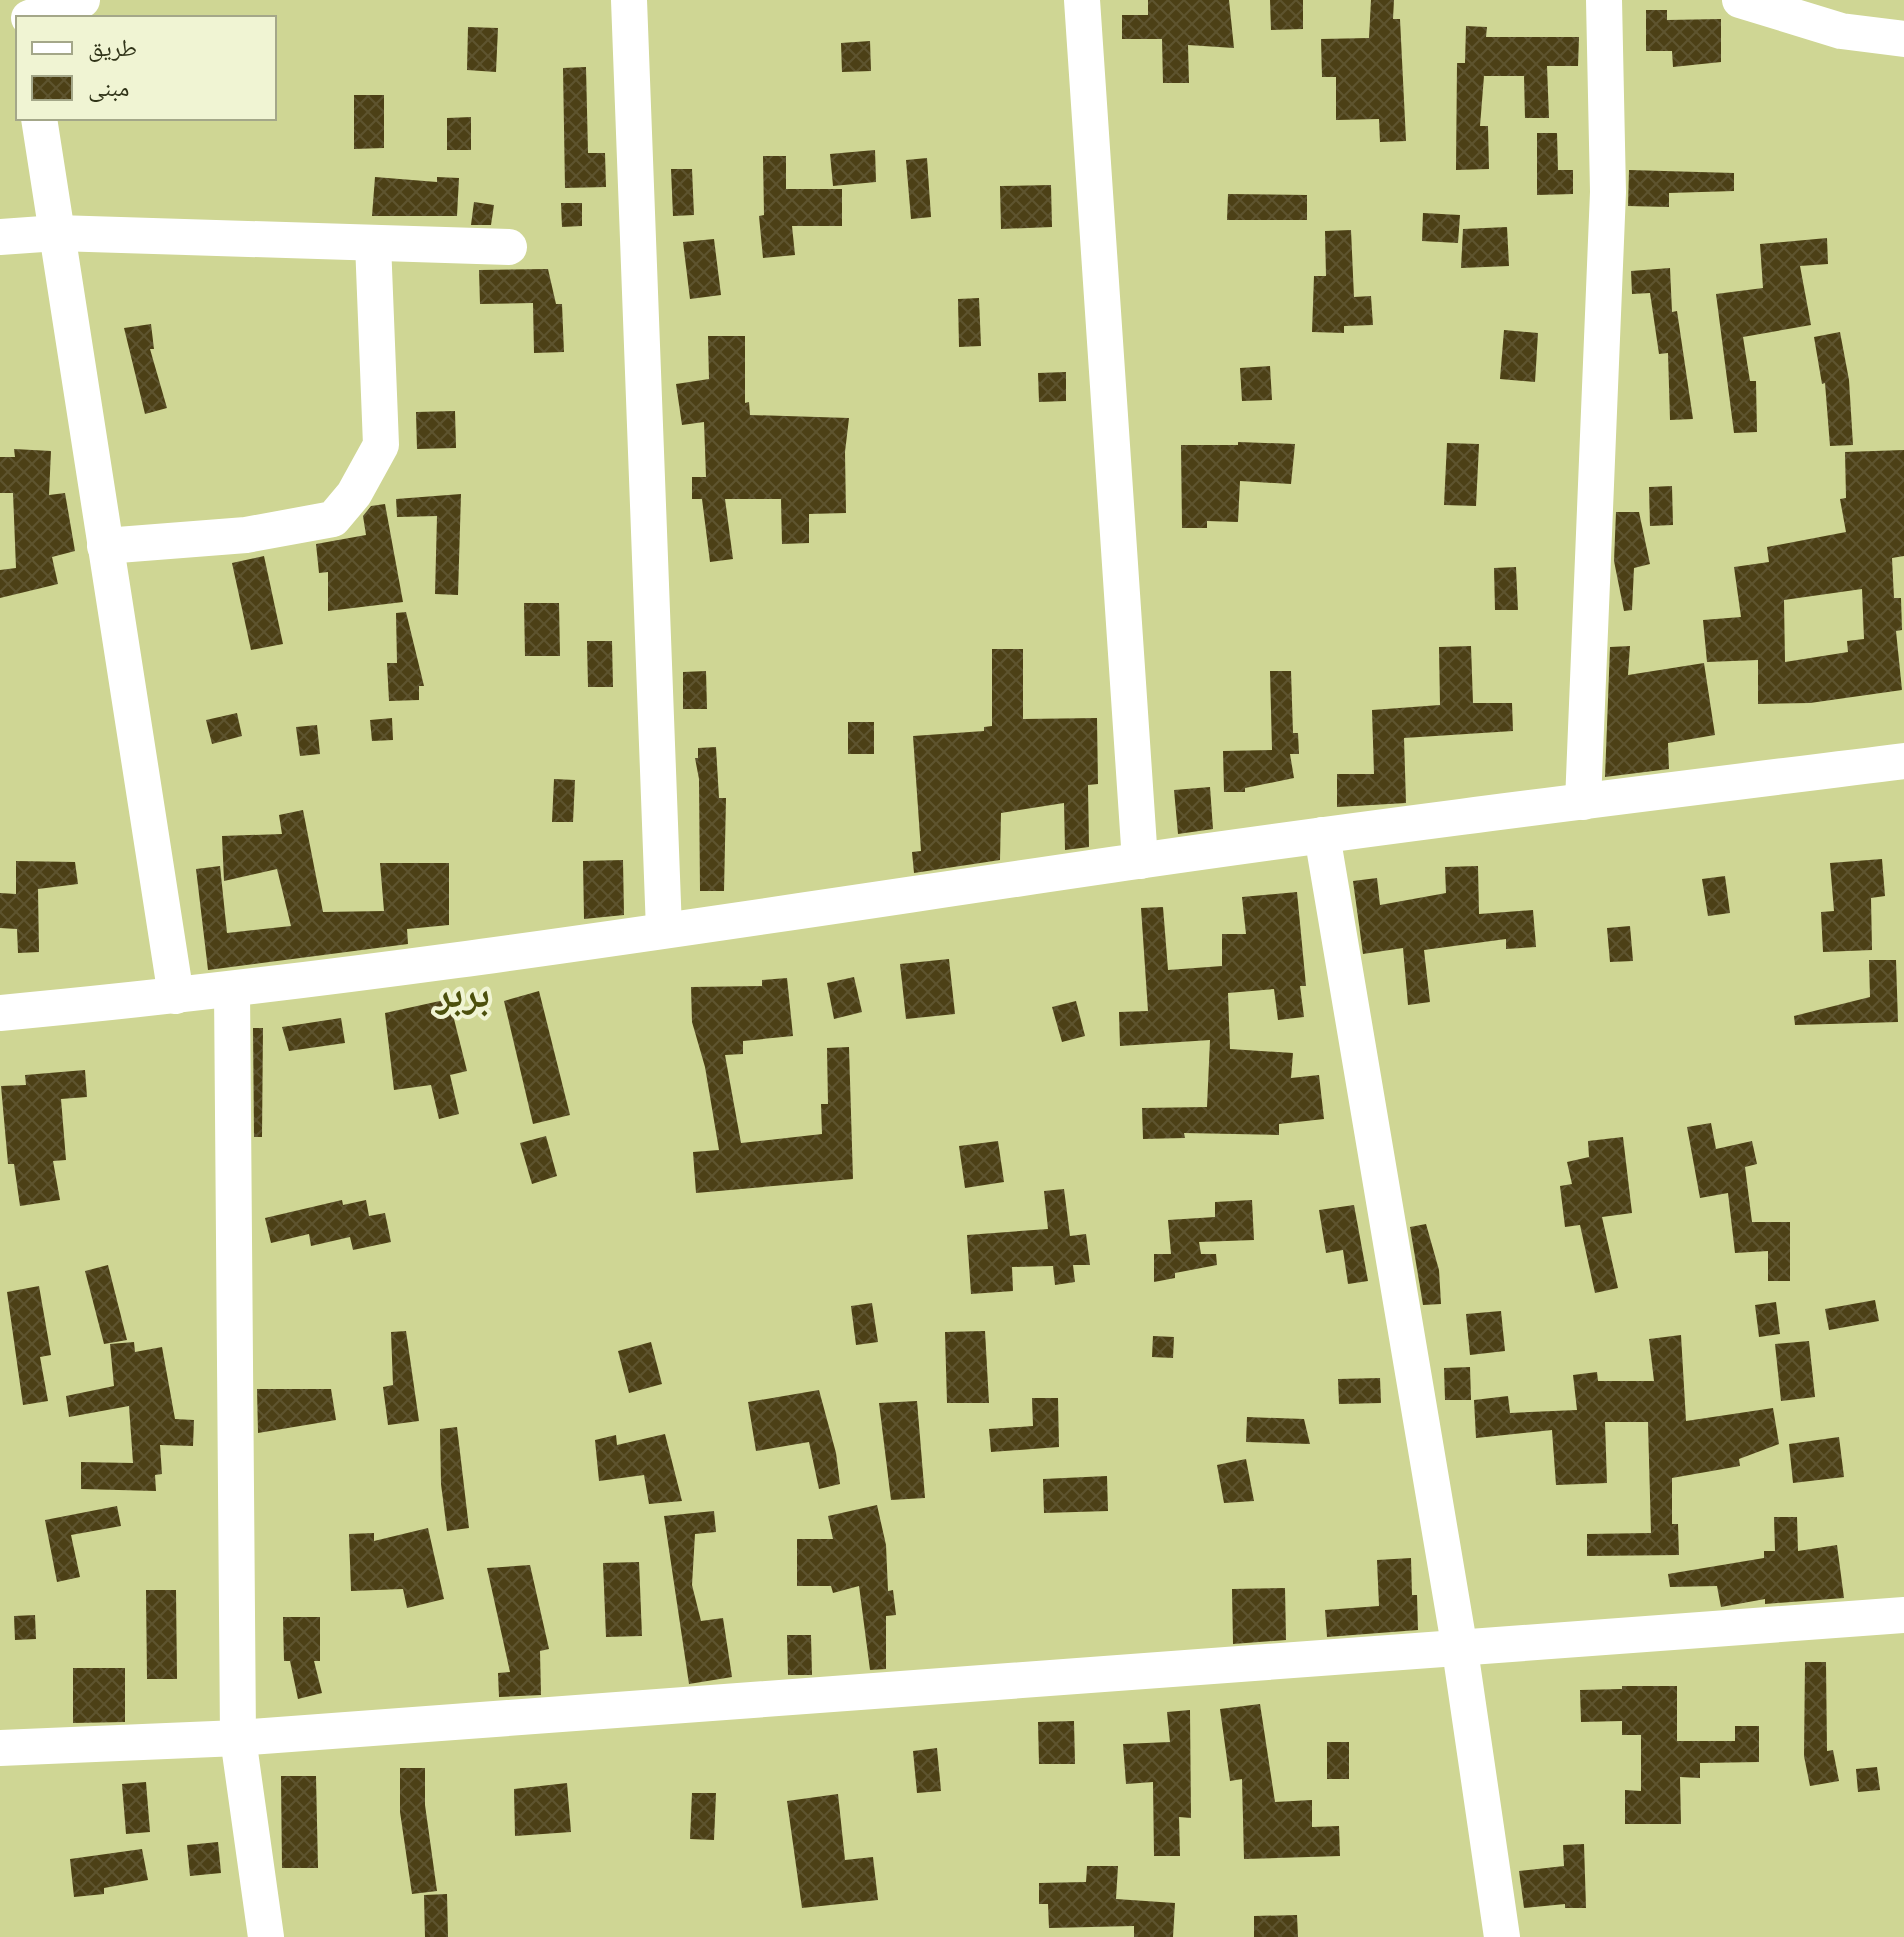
<svg xmlns="http://www.w3.org/2000/svg" width="1904" height="1937" viewBox="0 0 1904 1937" font-family="Commissioner,'Noto Naskh Arabic',sans-serif">
<style>
.building{fill:url(#building-cross-hatch);fill-rule:evenodd}
.lines{fill:none;stroke-linecap:round;stroke-linejoin:round}
.minor{stroke:#fff;stroke-width:36}
.labels{text-anchor:middle;stroke-width:8;stroke-linejoin:round;paint-order:stroke}
.town-label{font-size:40px;font-weight:bold;fill:#4c500c;stroke:#f0f4d3}
</style>
<defs>
<pattern id="building-cross-hatch" width="8" height="8" patternUnits="userSpaceOnUse" patternTransform="scale(2)"><rect width="8" height="8" fill="#4c4016"/><path d="M0 0l8 8M0 8l8-8" fill="none" stroke="#5e542f"/></pattern>
</defs>
<rect width="100%" height="100%" fill="#cfd694"/>
<g class="building">
<path d="M 1148,0 L 1229,0 L 1234,48 L 1188,45 L 1189,83 L 1163,83 L 1162,39 L 1122,39 L 1122,15 L 1148,15 Z"/>
<path d="M 1270,0 L 1303,0 L 1303,29 L 1271,30 Z"/>
<path d="M 1371,0 L 1394,0 L 1393,19 L 1400,19 L 1406,141 L 1380,142 L 1379,119 L 1336,120 L 1336,77 L 1322,77 L 1321,39 L 1369,38 Z"/>
<path d="M 1646,10 L 1667,10 L 1667,20 L 1721,19 L 1721,62 L 1673,67 L 1672,51 L 1646,51 Z"/>
<path d="M 1466,26 L 1487,27 L 1486,37 L 1579,37 L 1578,66 L 1547,66 L 1549,118 L 1525,118 L 1524,76 L 1484,76 L 1480,126 L 1488,126 L 1489,169 L 1456,170 L 1457,63 L 1465,63 Z"/>
<path d="M 468,27 L 498,28 L 496,72 L 467,70 Z"/>
<path d="M 870,41 L 871,71 L 842,72 L 841,43 Z"/>
<path d="M 586,67 L 588,153 L 605,153 L 606,187 L 565,188 L 563,68 Z"/>
<path d="M 354,95 L 384,95 L 384,148 L 354,149 Z"/>
<path d="M 471,117 L 471,150 L 447,150 L 447,118 Z"/>
<path d="M 1537,133 L 1557,133 L 1558,170 L 1573,170 L 1573,194 L 1537,195 Z"/>
<path d="M 875,150 L 876,182 L 833,186 L 830,154 Z"/>
<path d="M 763,156 L 786,156 L 786,189 L 842,189 L 842,226 L 792,226 L 795,255 L 763,258 L 759,216 L 764,215 Z"/>
<path d="M 927,158 L 931,217 L 911,219 L 906,160 Z"/>
<path d="M 671,169 L 692,169 L 694,215 L 673,216 Z"/>
<path d="M 1629,170 L 1734,173 L 1734,191 L 1669,193 L 1669,207 L 1628,206 Z"/>
<path d="M 375,177 L 437,182 L 437,177 L 459,178 L 457,216 L 372,216 Z"/>
<path d="M 1051,185 L 1052,227 L 1001,229 L 1000,186 Z"/>
<path d="M 1228,194 L 1307,195 L 1307,220 L 1227,220 Z"/>
<path d="M 474,202 L 494,205 L 491,225 L 471,225 Z"/>
<path d="M 561,203 L 582,203 L 582,226 L 562,227 Z"/>
<path d="M 1423,213 L 1460,215 L 1458,243 L 1422,241 Z"/>
<path d="M 1507,227 L 1509,266 L 1461,268 L 1463,229 Z"/>
<path d="M 1351,230 L 1354,297 L 1371,296 L 1373,325 L 1344,326 L 1344,333 L 1312,332 L 1314,276 L 1326,276 L 1325,231 Z"/>
<path d="M 1827,238 L 1828,264 L 1800,266 L 1811,325 L 1743,337 L 1750,381 L 1756,381 L 1757,432 L 1734,433 L 1716,294 L 1763,288 L 1760,244 Z"/>
<path d="M 714,239 L 721,295 L 690,299 L 683,242 Z"/>
<path d="M 1670,268 L 1672,312 L 1677,311 L 1693,419 L 1670,420 L 1668,353 L 1659,354 L 1650,293 L 1632,294 L 1631,271 Z"/>
<path d="M 548,269 L 556,304 L 562,304 L 564,352 L 534,353 L 533,303 L 480,304 L 479,270 Z"/>
<path d="M 979,298 L 981,346 L 959,347 L 958,299 Z"/>
<path d="M 151,324 L 154,349 L 150,349 L 167,408 L 145,414 L 124,328 Z"/>
<path d="M 1504,330 L 1538,333 L 1535,382 L 1500,379 Z"/>
<path d="M 1840,332 L 1849,380 L 1853,445 L 1830,446 L 1825,383 L 1822,384 L 1814,337 Z"/>
<path d="M 708,336 L 745,336 L 745,403 L 749,402 L 750,415 L 849,418 L 845,452 L 846,513 L 809,514 L 809,543 L 782,544 L 781,499 L 725,499 L 733,559 L 710,562 L 702,499 L 692,499 L 692,477 L 706,477 L 704,422 L 682,425 L 676,384 L 709,379 Z"/>
<path d="M 1270,366 L 1272,400 L 1242,401 L 1240,368 Z"/>
<path d="M 1066,372 L 1066,401 L 1039,402 L 1038,373 Z"/>
<path d="M 455,411 L 456,448 L 417,449 L 416,412 Z"/>
<path d="M 1238,442 L 1295,444 L 1291,484 L 1240,481 L 1238,522 L 1207,521 L 1207,528 L 1182,528 L 1181,445 L 1238,445 Z"/>
<path d="M 1447,443 L 1479,444 L 1476,506 L 1444,505 Z"/>
<path d="M 14,449 L 51,451 L 49,495 L 65,493 L 75,551 L 52,557 L 58,584 L 0,598 L 0,570 L 16,568 L 13,493 L 0,493 L 0,457 L 15,457 Z"/>
<path d="M 1904,450 L 1904,556 L 1892,558 L 1894,598 L 1901,598 L 1902,630 L 1896,631 L 1902,690 L 1810,703 L 1758,704 L 1758,660 L 1707,662 L 1703,620 L 1741,617 L 1734,567 L 1769,562 L 1767,547 L 1846,532 L 1840,499 L 1846,498 L 1845,452 ZM 1862,589 L 1864,639 L 1847,641 L 1848,652 L 1785,662 L 1784,600 Z"/>
<path d="M 1672,486 L 1673,525 L 1650,526 L 1649,487 Z"/>
<path d="M 461,494 L 458,595 L 435,594 L 437,516 L 397,517 L 396,499 Z"/>
<path d="M 385,504 L 403,602 L 328,611 L 328,572 L 319,573 L 316,544 L 366,535 L 363,516 L 371,506 Z"/>
<path d="M 1616,512 L 1639,512 L 1650,564 L 1634,568 L 1632,610 L 1624,611 L 1614,561 Z"/>
<path d="M 264,556 L 283,644 L 251,650 L 232,563 Z"/>
<path d="M 1516,567 L 1518,610 L 1495,610 L 1494,568 Z"/>
<path d="M 524,603 L 559,603 L 560,656 L 525,656 Z"/>
<path d="M 406,612 L 424,686 L 419,686 L 419,700 L 389,701 L 387,663 L 397,663 L 396,613 Z"/>
<path d="M 587,641 L 612,641 L 613,687 L 588,687 Z"/>
<path d="M 1471,646 L 1473,703 L 1512,703 L 1513,731 L 1404,738 L 1406,803 L 1337,807 L 1337,774 L 1374,774 L 1372,710 L 1440,705 L 1439,647 Z"/>
<path d="M 1630,646 L 1628,675 L 1704,663 L 1715,735 L 1668,743 L 1669,769 L 1605,777 L 1610,647 Z"/>
<path d="M 992,649 L 1023,649 L 1023,719 L 1097,718 L 1098,784 L 1088,785 L 1089,847 L 1065,850 L 1064,803 L 1001,813 L 1000,860 L 914,873 L 912,852 L 921,851 L 913,736 L 984,731 L 984,727 L 992,726 Z"/>
<path d="M 706,671 L 707,709 L 683,709 L 683,672 Z"/>
<path d="M 1270,671 L 1291,671 L 1293,733 L 1298,733 L 1299,754 L 1290,754 L 1294,778 L 1245,788 L 1245,792 L 1224,792 L 1223,751 L 1272,750 Z"/>
<path d="M 237,713 L 242,736 L 212,744 L 206,720 Z"/>
<path d="M 392,718 L 393,740 L 372,741 L 370,720 Z"/>
<rect x="848" y="722" width="26" height="32"/>
<path d="M 317,725 L 320,754 L 300,756 L 296,727 Z"/>
<path d="M 716,747 L 719,798 L 726,798 L 724,891 L 700,891 L 699,779 L 695,758 L 698,758 L 698,748 Z"/>
<path d="M 554,779 L 575,780 L 573,822 L 552,822 Z"/>
<path d="M 1210,787 L 1213,829 L 1178,834 L 1174,790 Z"/>
<path d="M 303,810 L 323,912 L 384,911 L 380,863 L 449,863 L 449,925 L 407,929 L 408,944 L 208,970 L 196,869 L 220,866 L 227,933 L 291,926 L 277,869 L 224,881 L 222,836 L 282,834 L 279,815 Z"/>
<path d="M 1882,859 L 1885,896 L 1871,898 L 1872,950 L 1823,952 L 1821,912 L 1834,911 L 1830,863 Z"/>
<path d="M 623,860 L 624,915 L 584,919 L 583,861 Z"/>
<path d="M 16,861 L 75,862 L 78,884 L 38,889 L 39,952 L 18,953 L 17,929 L 0,928 L 0,893 L 16,894 Z"/>
<path d="M 1478,866 L 1479,914 L 1533,910 L 1536,947 L 1506,949 L 1506,939 L 1424,950 L 1430,1002 L 1408,1005 L 1403,948 L 1363,954 L 1353,881 L 1377,878 L 1380,905 L 1446,893 L 1445,867 Z"/>
<path d="M 1725,876 L 1730,913 L 1708,916 L 1702,879 Z"/>
<path d="M 1297,892 L 1306,986 L 1300,986 L 1304,1017 L 1278,1020 L 1274,989 L 1228,993 L 1230,1049 L 1293,1053 L 1291,1078 L 1319,1075 L 1324,1119 L 1279,1124 L 1279,1135 L 1184,1133 L 1185,1138 L 1143,1139 L 1142,1108 L 1207,1107 L 1210,1040 L 1120,1046 L 1119,1012 L 1148,1011 L 1141,908 L 1163,907 L 1168,970 L 1222,966 L 1222,934 L 1246,934 L 1242,897 Z"/>
<path d="M 1630,926 L 1633,961 L 1610,962 L 1607,928 Z"/>
<path d="M 949,959 L 955,1014 L 906,1019 L 900,964 Z"/>
<path d="M 1869,960 L 1896,960 L 1898,1022 L 1795,1025 L 1794,1016 L 1870,997 Z"/>
<path d="M 854,977 L 862,1012 L 834,1019 L 827,983 Z"/>
<path d="M 787,978 L 793,1036 L 743,1041 L 743,1054 L 725,1055 L 741,1143 L 822,1134 L 821,1104 L 828,1104 L 827,1048 L 849,1047 L 853,1179 L 696,1193 L 693,1152 L 719,1150 L 705,1067 L 692,1022 L 691,987 L 762,986 L 762,980 Z"/>
<path d="M 539,991 L 570,1115 L 533,1124 L 504,1001 Z"/>
<path d="M 449,999 L 467,1071 L 450,1075 L 459,1114 L 439,1119 L 431,1085 L 394,1090 L 385,1013 Z"/>
<path d="M 1076,1001 L 1085,1036 L 1062,1042 L 1052,1007 Z"/>
<path d="M 341,1018 L 345,1043 L 289,1051 L 282,1027 Z"/>
<path d="M 253,1028 L 263,1028 L 262,1137 L 254,1137 Z"/>
<path d="M 85,1070 L 87,1097 L 61,1099 L 66,1160 L 53,1161 L 60,1200 L 20,1206 L 14,1164 L 8,1164 L 1,1086 L 26,1085 L 25,1075 Z"/>
<path d="M 1711,1123 L 1716,1149 L 1752,1141 L 1757,1164 L 1745,1167 L 1752,1222 L 1790,1222 L 1790,1281 L 1768,1281 L 1768,1251 L 1735,1253 L 1728,1193 L 1700,1198 L 1687,1127 Z"/>
<path d="M 546,1136 L 557,1176 L 532,1184 L 520,1143 Z"/>
<path d="M 1623,1137 L 1632,1213 L 1602,1217 L 1618,1288 L 1595,1293 L 1580,1225 L 1565,1227 L 1560,1186 L 1572,1184 L 1567,1162 L 1589,1157 L 1588,1141 Z"/>
<path d="M 998,1141 L 1004,1182 L 965,1188 L 959,1146 Z"/>
<path d="M 1064,1189 L 1070,1236 L 1086,1234 L 1090,1265 L 1073,1265 L 1075,1282 L 1055,1285 L 1053,1266 L 1012,1267 L 1013,1291 L 971,1294 L 967,1235 L 1048,1229 L 1044,1191 Z"/>
<path d="M 342,1200 L 343,1205 L 366,1200 L 369,1216 L 385,1213 L 391,1242 L 353,1250 L 350,1237 L 311,1246 L 309,1234 L 271,1243 L 265,1218 Z"/>
<path d="M 1252,1200 L 1254,1240 L 1199,1242 L 1201,1254 L 1216,1254 L 1217,1265 L 1175,1273 L 1175,1278 L 1154,1282 L 1154,1254 L 1171,1254 L 1168,1220 L 1215,1217 L 1215,1202 Z"/>
<path d="M 1354,1205 L 1368,1281 L 1348,1284 L 1343,1250 L 1326,1253 L 1319,1210 Z"/>
<path d="M 1426,1224 L 1439,1270 L 1441,1304 L 1423,1305 L 1410,1227 Z"/>
<path d="M 108,1265 L 127,1340 L 104,1344 L 85,1271 Z"/>
<path d="M 39,1286 L 51,1355 L 40,1357 L 48,1401 L 23,1405 L 7,1292 Z"/>
<path d="M 1875,1300 L 1879,1321 L 1829,1330 L 1825,1309 Z"/>
<path d="M 1776,1302 L 1780,1334 L 1759,1337 L 1755,1305 Z"/>
<path d="M 872,1303 L 878,1342 L 856,1345 L 851,1306 Z"/>
<path d="M 1501,1311 L 1505,1351 L 1470,1355 L 1466,1314 Z"/>
<path d="M 406,1331 L 419,1421 L 388,1425 L 383,1387 L 393,1385 L 391,1332 Z"/>
<path d="M 985,1331 L 989,1403 L 947,1403 L 945,1332 Z"/>
<path d="M 1681,1335 L 1686,1421 L 1773,1408 L 1779,1444 L 1739,1459 L 1740,1466 L 1672,1478 L 1672,1524 L 1678,1524 L 1679,1555 L 1587,1556 L 1587,1534 L 1651,1533 L 1648,1422 L 1605,1422 L 1607,1483 L 1556,1485 L 1552,1430 L 1476,1438 L 1474,1400 L 1508,1396 L 1510,1413 L 1577,1410 L 1573,1375 L 1597,1372 L 1598,1381 L 1654,1381 L 1649,1339 Z"/>
<path d="M 1153,1336 L 1174,1337 L 1173,1358 L 1152,1357 Z"/>
<path d="M 1809,1341 L 1815,1397 L 1781,1401 L 1775,1344 Z"/>
<path d="M 134,1342 L 135,1352 L 162,1347 L 175,1419 L 194,1420 L 193,1446 L 160,1445 L 162,1474 L 155,1475 L 156,1491 L 81,1489 L 81,1462 L 133,1463 L 129,1406 L 69,1417 L 66,1396 L 114,1386 L 110,1344 Z"/>
<path d="M 651,1342 L 662,1384 L 629,1393 L 618,1351 Z"/>
<path d="M 1470,1367 L 1471,1400 L 1445,1400 L 1444,1368 Z"/>
<path d="M 1380,1378 L 1381,1403 L 1339,1404 L 1338,1379 Z"/>
<path d="M 257,1389 L 331,1389 L 336,1420 L 258,1433 Z"/>
<path d="M 819,1390 L 836,1453 L 840,1484 L 819,1489 L 809,1442 L 756,1451 L 748,1402 Z"/>
<path d="M 1032,1398 L 1058,1398 L 1059,1447 L 991,1452 L 989,1429 L 1033,1426 Z"/>
<path d="M 917,1401 L 925,1498 L 891,1500 L 879,1403 Z"/>
<path d="M 1247,1417 L 1304,1419 L 1310,1444 L 1246,1442 Z"/>
<path d="M 457,1427 L 469,1528 L 447,1531 L 441,1484 L 440,1429 Z"/>
<path d="M 665,1434 L 682,1501 L 649,1504 L 644,1475 L 599,1481 L 595,1440 L 616,1435 L 617,1445 Z"/>
<path d="M 1839,1437 L 1844,1477 L 1793,1483 L 1789,1444 Z"/>
<path d="M 1246,1459 L 1254,1501 L 1224,1503 L 1217,1465 Z"/>
<path d="M 1107,1476 L 1108,1511 L 1044,1513 L 1043,1479 Z"/>
<path d="M 877,1505 L 886,1545 L 888,1591 L 893,1590 L 896,1615 L 886,1616 L 886,1669 L 870,1670 L 859,1586 L 833,1593 L 831,1586 L 797,1586 L 797,1539 L 833,1539 L 828,1516 Z"/>
<path d="M 117,1506 L 121,1526 L 71,1535 L 80,1577 L 57,1582 L 45,1520 Z"/>
<path d="M 714,1511 L 716,1532 L 695,1534 L 692,1585 L 701,1621 L 723,1618 L 732,1677 L 689,1684 L 664,1516 Z"/>
<path d="M 1774,1517 L 1797,1517 L 1798,1551 L 1837,1545 L 1844,1598 L 1765,1604 L 1765,1599 L 1721,1607 L 1717,1586 L 1670,1587 L 1668,1574 L 1764,1558 L 1764,1551 L 1775,1551 Z"/>
<path d="M 428,1528 L 444,1599 L 407,1608 L 403,1589 L 351,1591 L 349,1534 L 374,1533 L 374,1541 Z"/>
<path d="M 1411,1558 L 1412,1595 L 1417,1595 L 1418,1630 L 1327,1637 L 1325,1610 L 1379,1606 L 1377,1560 Z"/>
<path d="M 639,1562 L 642,1636 L 606,1637 L 603,1563 Z"/>
<path d="M 530,1565 L 549,1649 L 540,1651 L 541,1695 L 499,1697 L 498,1673 L 510,1672 L 487,1568 Z"/>
<path d="M 1285,1588 L 1286,1640 L 1233,1644 L 1232,1589 Z"/>
<path d="M 146,1590 L 176,1590 L 177,1679 L 147,1679 Z"/>
<path d="M 35,1615 L 36,1639 L 15,1640 L 14,1616 Z"/>
<path d="M 283,1617 L 320,1617 L 320,1661 L 314,1661 L 322,1693 L 298,1699 L 290,1661 L 284,1661 Z"/>
<path d="M 787,1635 L 811,1635 L 812,1675 L 788,1675 Z"/>
<path d="M 1805,1662 L 1826,1662 L 1827,1751 L 1833,1750 L 1839,1781 L 1810,1786 L 1804,1756 Z"/>
<path d="M 73,1668 L 125,1668 L 125,1722 L 73,1723 Z"/>
<path d="M 1622,1686 L 1677,1686 L 1677,1741 L 1735,1741 L 1735,1726 L 1759,1726 L 1759,1762 L 1700,1763 L 1700,1778 L 1680,1777 L 1681,1824 L 1625,1824 L 1625,1790 L 1641,1791 L 1641,1735 L 1622,1735 L 1622,1721 L 1581,1722 L 1580,1690 L 1622,1689 Z"/>
<path d="M 1260,1704 L 1275,1802 L 1312,1800 L 1312,1827 L 1339,1826 L 1340,1856 L 1244,1859 L 1242,1779 L 1230,1781 L 1220,1709 Z"/>
<path d="M 1190,1710 L 1191,1818 L 1179,1817 L 1180,1856 L 1154,1856 L 1153,1782 L 1126,1784 L 1123,1744 L 1170,1742 L 1167,1712 Z"/>
<path d="M 1074,1721 L 1075,1764 L 1039,1764 L 1038,1722 Z"/>
<rect x="1327" y="1742" width="22" height="37"/>
<path d="M 937,1748 L 941,1791 L 917,1793 L 913,1751 Z"/>
<path d="M 1877,1767 L 1880,1790 L 1858,1792 L 1856,1769 Z"/>
<path d="M 400,1768 L 425,1768 L 425,1805 L 437,1891 L 412,1894 L 400,1812 Z"/>
<path d="M 281,1776 L 316,1776 L 318,1868 L 282,1868 Z"/>
<path d="M 146,1782 L 150,1832 L 126,1834 L 122,1784 Z"/>
<path d="M 567,1783 L 571,1832 L 515,1836 L 514,1789 Z"/>
<path d="M 692,1793 L 716,1793 L 714,1840 L 690,1839 Z"/>
<path d="M 838,1794 L 845,1860 L 873,1857 L 878,1900 L 802,1908 L 787,1801 Z"/>
<path d="M 218,1842 L 221,1873 L 190,1876 L 187,1845 Z"/>
<path d="M 1584,1844 L 1586,1908 L 1565,1908 L 1565,1904 L 1524,1908 L 1519,1871 L 1564,1866 L 1563,1845 Z"/>
<path d="M 142,1849 L 148,1880 L 104,1888 L 104,1894 L 74,1897 L 70,1859 Z"/>
<path d="M 1087,1866 L 1118,1866 L 1116,1899 L 1175,1903 L 1173,1937 L 1134,1937 L 1134,1926 L 1049,1928 L 1048,1904 L 1039,1904 L 1039,1883 L 1086,1882 Z"/>
<path d="M 447,1894 L 448,1937 L 425,1937 L 424,1895 Z"/>
<path d="M 1297,1915 L 1298,1937 L 1254,1937 L 1254,1916 Z"/>
</g>
<g class="lines">
<g class="minor">
<path d="M 629,0 L 664,930"/>
<path d="M 1082,0 L 1140,861"/>
<path d="M 1740,0 L 1841,31 L 1904,39"/>
<path d="M 29,18 L 82,0"/>
<path d="M 39,118 L 176,996"/>
<path d="M 0,237 L 57,233 L 509,247"/>
<path d="M 105,546 L 246,535 L 333,519 L 354,494 L 381,445 L 373,243"/>
<path d="M 1583,802 L 1608,192 L 1604,0"/>
<path d="M 1322,835 L 1460,1650 L 1502,1937"/>
<path d="M 232,989 L 238,1738 L 266,1937"/>
<path d="M 0,1013 C 381,978 760,916 1138,861 C 1393,824 1649,793 1904,761"/>
<path d="M 0,1748 L 238,1738 L 1904,1615"/>
</g>
</g>
<g class="labels">
<g class="town-label">
<text x="463" y="1007">بربر</text>
</g>
</g>
<rect x="16" y="16" width="260" height="104" fill="#f0f4d3" stroke="#a4a789" stroke-width="2"/>
<rect x="32" y="42" width="40" height="12" fill="#ffffff" stroke="#a4a789" stroke-width="2"/>
<text x="88" y="56" font-size="24" fill="#313419">طريق</text>
<rect x="32" y="76" width="40" height="24" fill="url(#building-cross-hatch)" stroke="#a4a789" stroke-width="2"/>
<text x="88" y="96" font-size="24" fill="#313419">مبنى</text>
</svg>
